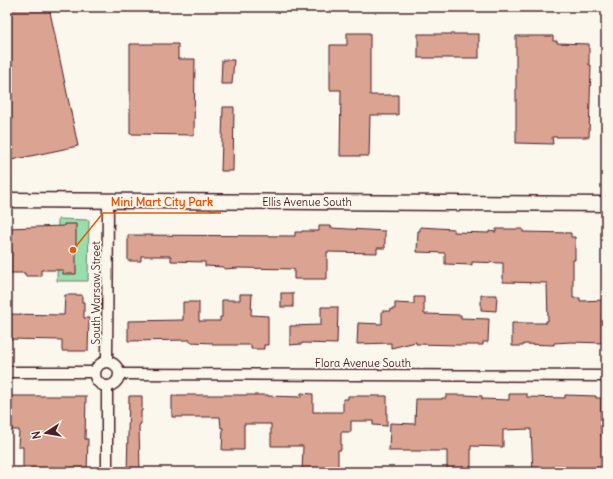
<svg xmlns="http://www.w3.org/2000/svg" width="613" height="479" viewBox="0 0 613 479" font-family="Delius,sans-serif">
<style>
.green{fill:#99deab;stroke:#727e6b}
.building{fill:#daa392;stroke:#4a1f2b}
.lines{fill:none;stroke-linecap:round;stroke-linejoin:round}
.street-casing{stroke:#4a1f2b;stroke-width:13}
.secondary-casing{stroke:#4a1f2b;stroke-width:17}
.street{stroke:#fbf7ec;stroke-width:10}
.secondary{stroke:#fbf7ec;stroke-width:14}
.labels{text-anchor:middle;stroke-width:3.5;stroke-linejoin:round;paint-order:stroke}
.street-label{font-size:11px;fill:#4a1f2b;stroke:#fbf7ec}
.leader{fill:none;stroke:#e8590c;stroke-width:1.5}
.callout-dot{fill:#e8590c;stroke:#fbf7ec;stroke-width:1.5}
.callout-label{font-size:12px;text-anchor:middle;font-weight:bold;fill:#e8590c;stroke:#fbf7ec;stroke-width:3.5;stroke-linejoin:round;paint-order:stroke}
</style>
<rect width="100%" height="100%" fill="#fbf7ec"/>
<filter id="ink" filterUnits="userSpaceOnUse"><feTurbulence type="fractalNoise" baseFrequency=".025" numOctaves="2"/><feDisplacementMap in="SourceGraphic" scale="8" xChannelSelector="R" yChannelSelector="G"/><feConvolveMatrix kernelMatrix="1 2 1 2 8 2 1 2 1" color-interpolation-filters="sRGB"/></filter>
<g filter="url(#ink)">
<path class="green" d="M 58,219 L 89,220 L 88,281 L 57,281 Z"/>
<g class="building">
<path d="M 7,7 L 49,7 L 78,146 L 7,161 Z"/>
<path d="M 347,33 L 370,33 L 370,95 L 398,95 L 398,115 L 370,115 L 369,156 L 340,156 L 341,90 L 330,90 L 330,45 L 347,45 Z"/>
<rect x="418" y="34" width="61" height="24"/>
<path d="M 516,36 L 553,36 L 553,41 L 557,41 L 557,43 L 589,44 L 589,65 L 591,65 L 589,137 L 552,137 L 553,144 L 516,143 Z"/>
<path d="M 130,44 L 178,44 L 178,59 L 195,59 L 194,135 L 130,134 Z"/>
<path d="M 222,60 L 234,60 L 232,84 L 221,84 Z"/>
<path d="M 223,107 L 234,107 L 233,171 L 221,171 Z"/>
<path d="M 64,224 L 76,224 L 76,274 L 63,274 L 63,270 L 41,270 L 41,276 L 25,276 L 25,273 L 7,273 L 7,228 L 64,226 Z"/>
<path d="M 319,226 L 331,226 L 331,228 L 385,231 L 385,248 L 377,248 L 377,253 L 327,252 L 327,279 L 294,279 L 294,269 L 238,268 L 224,269 L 224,267 L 205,266 L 205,262 L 171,261 L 171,256 L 141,256 L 141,261 L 128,261 L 128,235 L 295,236 L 295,232 L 302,232 L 302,231 L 319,231 Z"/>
<path d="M 420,227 L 454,229 L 454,232 L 489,233 L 489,231 L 496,232 L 496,229 L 523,229 L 523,232 L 571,233 L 571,237 L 575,237 L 575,260 L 573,260 L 573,298 L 580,298 L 580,301 L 606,300 L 606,313 L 602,313 L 602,343 L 571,342 L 554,343 L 554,345 L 523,344 L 523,346 L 512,346 L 512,323 L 546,323 L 546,321 L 548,321 L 547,283 L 503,282 L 503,263 L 472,262 L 472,265 L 445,264 L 445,253 L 417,252 L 418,231 L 420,231 Z"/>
<rect x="281" y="293" width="12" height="14"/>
<path d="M 240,294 L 252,294 L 251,315 L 268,316 L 268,345 L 264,345 L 264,349 L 251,349 L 251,345 L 213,345 L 213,343 L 190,342 L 190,340 L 128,341 L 128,321 L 183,320 L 183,302 L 199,302 L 199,321 L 220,321 L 220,317 L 222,317 L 222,300 L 240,300 Z"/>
<path d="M 65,295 L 82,295 L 82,302 L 84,302 L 84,318 L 89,318 L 88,351 L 62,351 L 62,340 L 7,339 L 7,314 L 64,315 Z"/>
<path d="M 481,295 L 497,295 L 496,311 L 481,310 Z"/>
<path d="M 414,297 L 424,297 L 424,314 L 461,315 L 461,318 L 489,319 L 488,342 L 483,342 L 483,345 L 459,345 L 416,344 L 416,342 L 391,348 L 391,343 L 357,344 L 358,323 L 382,324 L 382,311 L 391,311 L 391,309 L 395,309 L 395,303 L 414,304 Z"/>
<path d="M 321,307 L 338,307 L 337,344 L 302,343 L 302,344 L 290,345 L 290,326 L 321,325 Z"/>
<path d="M 301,393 L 313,394 L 313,412 L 343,412 L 343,399 L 348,399 L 348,396 L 387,396 L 387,426 L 373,425 L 373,421 L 351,421 L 351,432 L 341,432 L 341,450 L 338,450 L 338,472 L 302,472 L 303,446 L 271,446 L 271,424 L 244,424 L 244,450 L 222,450 L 223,428 L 221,428 L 220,417 L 172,417 L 172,396 L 177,396 L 177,395 L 268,395 L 268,396 L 301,397 Z"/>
<path d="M 509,394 L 527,394 L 527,397 L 565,398 L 565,395 L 596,396 L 596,398 L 601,398 L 601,436 L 606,436 L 606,472 L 533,472 L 531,429 L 503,430 L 503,447 L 471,446 L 471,472 L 447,472 L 447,451 L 389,451 L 390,423 L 415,424 L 416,399 L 442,399 L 442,398 L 446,398 L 446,395 L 466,395 L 482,396 L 482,399 L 509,400 Z"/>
<path d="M 7,396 L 86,396 L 85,439 L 88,439 L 87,472 L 23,472 L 23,447 L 18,447 L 19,430 L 7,430 Z"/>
<path d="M 129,396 L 142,396 L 142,411 L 141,411 L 141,424 L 140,424 L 139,426 L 140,472 L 127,472 Z"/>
</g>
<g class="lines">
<defs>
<g id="street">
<path d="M 107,361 L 108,201"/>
<circle cx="107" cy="374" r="12"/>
<path d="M 7,372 L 95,372"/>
<path d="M 120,374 L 606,376"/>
<path d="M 107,386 L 107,472"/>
</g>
<path id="secondary" d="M 7,200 L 606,204"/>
</defs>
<use href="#street" class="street-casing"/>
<use href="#secondary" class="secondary-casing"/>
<use href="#street" class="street"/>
<use href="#secondary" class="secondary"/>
</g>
</g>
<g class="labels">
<g class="street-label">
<text x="307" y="206">Ellis Avenue South</text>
<text transform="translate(96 293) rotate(-90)" y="4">South Warsaw Street</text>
<text x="363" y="367">Flora Avenue South</text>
</g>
</g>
<path class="leader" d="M73 250L103 213H221"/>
<circle class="callout-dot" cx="73" cy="250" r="4"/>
<g class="callout-label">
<text x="162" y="206">Mini Mart City Park</text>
</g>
<rect width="613" height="479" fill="none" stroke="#fbf7ec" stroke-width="24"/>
<rect x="12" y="12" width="589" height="455" fill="none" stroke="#4a1f2b" stroke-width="1.5" filter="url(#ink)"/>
<g transform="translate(46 433) rotate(258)" stroke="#fbf7ec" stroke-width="3" paint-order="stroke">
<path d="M0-3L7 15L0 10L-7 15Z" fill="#4a1f2b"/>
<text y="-6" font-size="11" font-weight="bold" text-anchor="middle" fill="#4a1f2b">N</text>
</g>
</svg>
